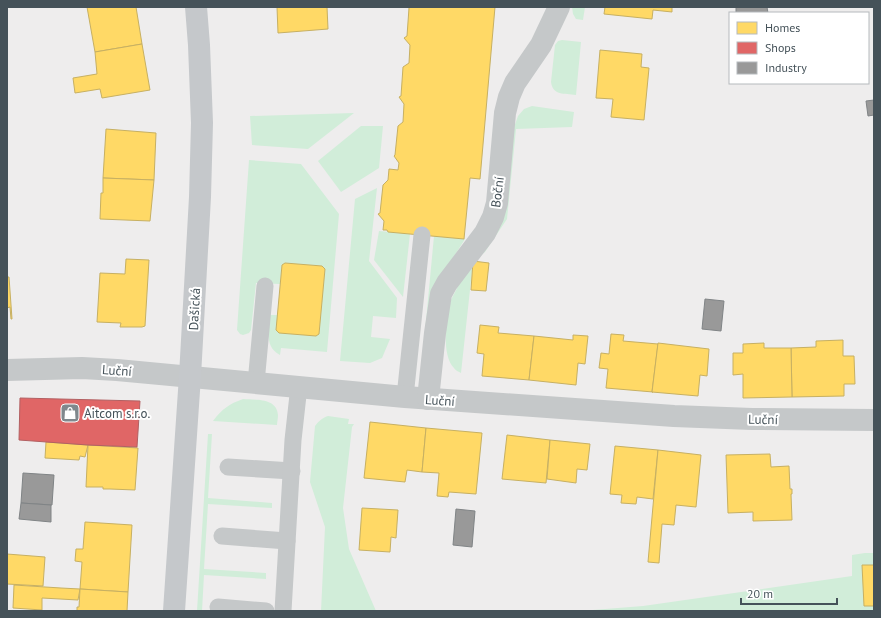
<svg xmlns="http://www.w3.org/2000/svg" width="881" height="618" viewBox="0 0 881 618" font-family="'PT Sans',sans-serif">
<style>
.grass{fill:#d1edd9}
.homes{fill:#ffd966;stroke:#c7b062}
.shops{fill:#e06666;stroke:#b26062}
.industry{fill:#999;stroke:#808486}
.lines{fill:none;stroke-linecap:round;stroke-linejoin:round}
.lane{stroke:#c5c8c9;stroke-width:17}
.street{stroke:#c5c8c9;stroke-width:22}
.secondary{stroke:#c5c8cb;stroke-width:22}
.labels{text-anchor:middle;stroke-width:4;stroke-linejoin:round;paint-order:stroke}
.street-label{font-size:13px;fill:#455259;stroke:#fff}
.poi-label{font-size:13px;fill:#455259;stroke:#fff;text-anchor:start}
</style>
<rect width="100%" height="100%" fill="#eeeded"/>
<g class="grass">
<path d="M 572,7 L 585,7 L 583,20 L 576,19 L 573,14 Z"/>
<path d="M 562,40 L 581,42 L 576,95 C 564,93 553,96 551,82 L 555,45 L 558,41 Z"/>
<path d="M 532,106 L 574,112 L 572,127 L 516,129 L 507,219 L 485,252 L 473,262 L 461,373 C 459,372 455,370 454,368 C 441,355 446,317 451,300 C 453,295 456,291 458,286 L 518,116 L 524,109 Z"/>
<path d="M 354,113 L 308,149 L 252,145 L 250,116 Z"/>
<path d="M 361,126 L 383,126 L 379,168 L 341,192 L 318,161 Z"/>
<path d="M 249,160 L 301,164 L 339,214 L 327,352 L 281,348 L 280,355 C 264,347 269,329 270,315 L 278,315 L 276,330 L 279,333 L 316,336 L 319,334 L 325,269 L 322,266 L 285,263 L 282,265 L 280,284 L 256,283 L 251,330 L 249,333 L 243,335 L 240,334 L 237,330 Z"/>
<path d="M 377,188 L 369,261 L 397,298 L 396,318 L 373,316 L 371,337 L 390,339 L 382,358 L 370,363 L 340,361 L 355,199 Z"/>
<path d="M 379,231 L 410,234 L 403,297 L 374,260 Z"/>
<path d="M 434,236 L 465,239 L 441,277 L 424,342 Z"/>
<path d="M 243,399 C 256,400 277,398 278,415 C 278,419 277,422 277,425 L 213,421 C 222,409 229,404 243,399 Z"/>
<path d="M 328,416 L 349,419 L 348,424 L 354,424 L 352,427 L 343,508 L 349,549 L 376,611 L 321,611 L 325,527 L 310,482 L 315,426 C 319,421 322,418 328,416 Z"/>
<path d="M 208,434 L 212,434 L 208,498 L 272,503 L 272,508 L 208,504 L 204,569 L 266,573 L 266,579 L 204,575 L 202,611 L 197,611 Z"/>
<path d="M 865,553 L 874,553 L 874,611 L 580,611 L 643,606 L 852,576 L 852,555 Z"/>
</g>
<g class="homes">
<path d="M 87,7 L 136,7 L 142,44 L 95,52 Z"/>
<path d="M 277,7 L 327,7 L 328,29 L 278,33 Z"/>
<path d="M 410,7 L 495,7 L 480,179 L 470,178 L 464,239 L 388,232 L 387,230 L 383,230 L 384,221 L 378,214 L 380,213 L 383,185 L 388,180 L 389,169 L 398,170 L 399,163 L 394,156 L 395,155 L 398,126 L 403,122 L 404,104 L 399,97 L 401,96 L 403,67 L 409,63 L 410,45 L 404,38 L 407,36 L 409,8 Z"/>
<path d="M 605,7 L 672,7 L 672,12 L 653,10 L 652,19 L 604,14 Z"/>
<path d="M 142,44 L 150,90 L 102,98 L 100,89 L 75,93 L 73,78 L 97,74 L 95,52 Z"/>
<path d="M 600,50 L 642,54 L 641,67 L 649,68 L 644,120 L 611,117 L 613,99 L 596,98 Z"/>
<path d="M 106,129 L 156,133 L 154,180 L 103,178 Z"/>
<path d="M 103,178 L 154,180 L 150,221 L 100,219 L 101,193 L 103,193 Z"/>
<path d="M 126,259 L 149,260 L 145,326 L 142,327 L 120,327 L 121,323 L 97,322 L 100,273 L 125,274 Z"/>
<path d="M 473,261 L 489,263 L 486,291 L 471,290 Z"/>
<path d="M 285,263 L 322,266 L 325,269 L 319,334 L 316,336 L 279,333 L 276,330 L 282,265 Z"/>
<path d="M 7,277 L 9,277 L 12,319 L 11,319 L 10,307 L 7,308 Z"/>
<path d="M 480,325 L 499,327 L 498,333 L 534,336 L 529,380 L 482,376 L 484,354 L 477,353 Z"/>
<path d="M 611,334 L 624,335 L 623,341 L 658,344 L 652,392 L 653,392 L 606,388 L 608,369 L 599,368 L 601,353 L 609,354 Z"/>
<path d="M 573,335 L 588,336 L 585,364 L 578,363 L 576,385 L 529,380 L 534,336 L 573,340 Z"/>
<path d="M 843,340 L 843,356 L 854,356 L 855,384 L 844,384 L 844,396 L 792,397 L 791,348 L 816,347 L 816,341 Z"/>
<path d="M 658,343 L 709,349 L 707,376 L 700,375 L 698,396 L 652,392 Z"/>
<path d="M 764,343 L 764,348 L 791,348 L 792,397 L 743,398 L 743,374 L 733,375 L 733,353 L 743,353 L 743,344 Z"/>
<path d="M 370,422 L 426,428 L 422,472 L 407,470 L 405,482 L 364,478 Z"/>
<path d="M 426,428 L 482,433 L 476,494 L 449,492 L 448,497 L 437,496 L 439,473 L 422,472 Z"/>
<path d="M 507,435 L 550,440 L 546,483 L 502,479 Z"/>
<path d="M 550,440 L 590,444 L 587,470 L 577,469 L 576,483 L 547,479 Z"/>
<path d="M 46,442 L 88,445 L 85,457 L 80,456 L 79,460 L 45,458 Z"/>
<path d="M 88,445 L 138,448 L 135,490 L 110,489 L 103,489 L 103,487 L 86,487 Z"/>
<path d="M 615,446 L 658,450 L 653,499 L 637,497 L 636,504 L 621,503 L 622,495 L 610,494 Z"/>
<path d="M 658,450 L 701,455 L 696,507 L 676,505 L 674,525 L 662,524 L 659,563 L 648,562 Z"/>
<path d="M 770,454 L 771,467 L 789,466 L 790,489 L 792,489 L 792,494 L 791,494 L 792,520 L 753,521 L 753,512 L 728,513 L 726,455 Z"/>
<path d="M 362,508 L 398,510 L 396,538 L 391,537 L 390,552 L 359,550 Z"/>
<path d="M 85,522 L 132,525 L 128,592 L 80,589 L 82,562 L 75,561 L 76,549 L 83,549 Z"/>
<path d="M 7,554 L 45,557 L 43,586 L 7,584 Z"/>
<path d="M 862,565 L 874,565 L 874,606 L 864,606 Z"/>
<path d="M 14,585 L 61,588 L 80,589 L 78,600 L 42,598 L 42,610 L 13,608 Z"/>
<path d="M 80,589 L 128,592 L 127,611 L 77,611 L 77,607 L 79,607 Z"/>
</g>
<path class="shops" d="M 20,398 L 140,401 L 137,447 L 88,445 L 19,440 Z"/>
<g class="industry">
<path d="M 736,7 L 767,7 L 768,13 L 736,13 Z"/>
<path d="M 874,100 L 874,115 L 868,116 L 866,101 Z"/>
<path d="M 705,299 L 724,301 L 721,331 L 702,329 Z"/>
<path d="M 23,473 L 54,475 L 52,505 L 21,503 Z"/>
<path d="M 21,503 L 51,505 L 51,522 L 19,519 Z"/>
<path d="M 456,509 L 475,511 L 472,547 L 453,545 Z"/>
</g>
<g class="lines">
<g class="lane">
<path d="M 256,383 L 265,286"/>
<path d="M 405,397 L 422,235"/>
<path d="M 228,467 L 292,471"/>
<path d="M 222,536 L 287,541"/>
<path d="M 218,607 L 266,611"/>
<path d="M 283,611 L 293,440 L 299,386"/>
</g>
<g class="street">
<path d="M 7,370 L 82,368 L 117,370 L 405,397 L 674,416 L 752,419 L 874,420"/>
<path d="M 428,399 L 435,333 L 441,294 L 447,283 L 485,233 L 493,217 L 497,203 L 505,113 L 509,97 L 515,83 L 541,45 L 559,7"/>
</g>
<path class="secondary" d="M 174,611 L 190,376 L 200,197 L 202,123 L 199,45 L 196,7"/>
</g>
<defs>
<symbol id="shop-square" viewBox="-11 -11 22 22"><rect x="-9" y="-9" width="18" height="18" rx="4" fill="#80888d" stroke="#fff"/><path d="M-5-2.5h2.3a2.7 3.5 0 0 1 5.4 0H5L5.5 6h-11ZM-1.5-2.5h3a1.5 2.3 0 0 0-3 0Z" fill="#fff"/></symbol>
</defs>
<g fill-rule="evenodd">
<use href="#shop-square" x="59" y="402" width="22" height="22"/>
</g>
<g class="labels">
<g class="street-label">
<text transform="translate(497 192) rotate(-83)" y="5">Boční</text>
<text transform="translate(194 309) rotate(-87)" y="5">Dašická</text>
<text transform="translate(117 370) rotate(4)" y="5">Luční</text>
<text transform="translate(440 400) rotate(4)" y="5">Luční</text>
<text transform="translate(763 419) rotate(1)" y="5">Luční</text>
</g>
<g class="poi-label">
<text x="84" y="418">Aitcom s.r.o.</text>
</g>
</g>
<rect width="881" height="618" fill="none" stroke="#455259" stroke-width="16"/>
<rect x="729" y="12" width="140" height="72" fill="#ffffff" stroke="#b5babd"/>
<rect x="737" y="22" width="20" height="12" fill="#ffd966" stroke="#b5babd"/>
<text x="765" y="32" font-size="12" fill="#455259">Homes</text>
<rect x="737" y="42" width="20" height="12" fill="#e06666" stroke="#b5babd"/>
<text x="765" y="52" font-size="12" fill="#455259">Shops</text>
<rect x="737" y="62" width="20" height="12" fill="#999999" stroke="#b5babd"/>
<text x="765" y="72" font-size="12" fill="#455259">Industry</text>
<path d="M741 598v6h96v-6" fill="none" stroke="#455259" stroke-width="2"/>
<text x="747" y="598" font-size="12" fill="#455259" stroke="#ffffff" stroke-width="3" paint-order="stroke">20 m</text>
</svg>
